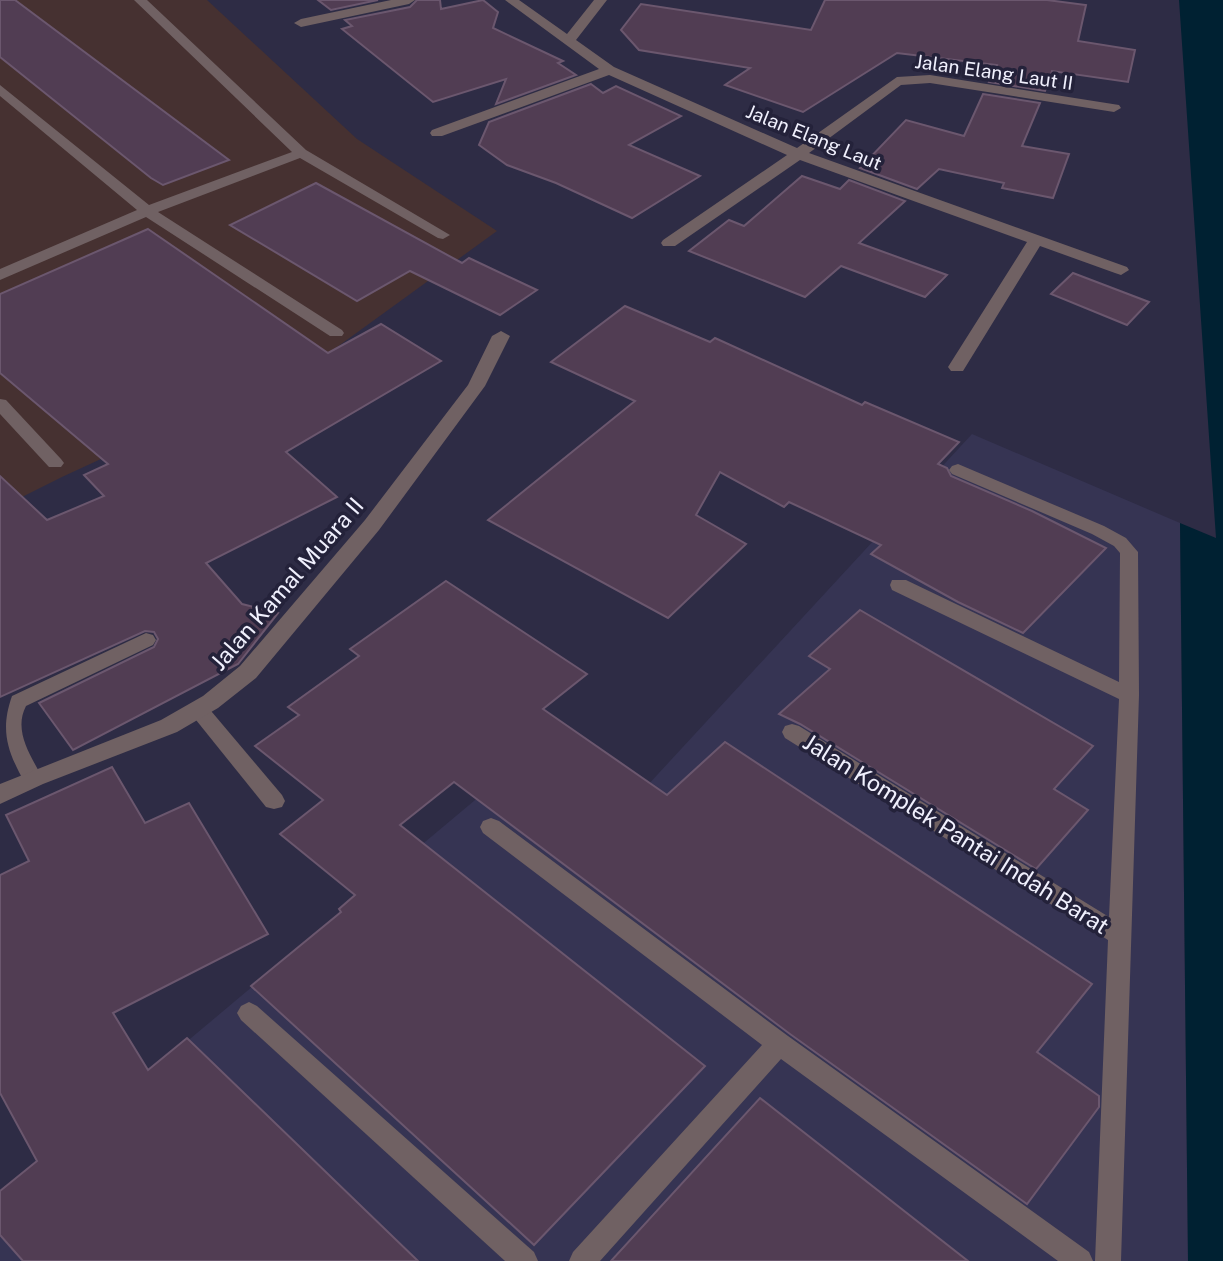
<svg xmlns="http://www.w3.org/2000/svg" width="1223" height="1261" viewBox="0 0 1223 1261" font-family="'Public Sans',sans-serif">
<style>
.built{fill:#363453}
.industrial{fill:#463131}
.water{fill:#002132}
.building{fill:#513d53;stroke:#6b576e;stroke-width:2}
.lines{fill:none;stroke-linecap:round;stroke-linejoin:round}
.lane{fill:#706163;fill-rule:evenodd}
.street{fill:#706163;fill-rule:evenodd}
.labels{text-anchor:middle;stroke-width:7;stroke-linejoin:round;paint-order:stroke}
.far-street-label{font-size:19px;fill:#f0f0fd;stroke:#24223a}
.street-label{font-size:23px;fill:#f0f0fd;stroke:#24223a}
</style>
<rect width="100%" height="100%" fill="#2e2c45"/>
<path class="built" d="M 972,434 L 1180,523 L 1188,1261 L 0,1261 L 0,1198 L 554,734 L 634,800 Z"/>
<path class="industrial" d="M 0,0 L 207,0 L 357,139 L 497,231 L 326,355 L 62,477 L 0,508 Z"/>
<path class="water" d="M 1179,0 L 1223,0 L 1223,1261 L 1188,1261 L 1180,523 L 1216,538 Z"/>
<g class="building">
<path d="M 0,0 L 15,0 L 229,160 L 163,185 L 151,178 L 0,57 Z"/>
<path d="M 318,0 L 378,0 L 331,10 Z"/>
<path d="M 417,0 L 440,0 L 441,9 L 483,0 L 498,12 L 493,28 L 563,61 L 558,63 L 576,75 L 496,104 L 506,79 L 433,102 L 342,29 L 352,26 L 345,20 L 410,7 Z"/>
<path d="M 825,0 L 1047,0 L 1086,5 L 1078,41 L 1135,50 L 1128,82 L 1052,71 L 1045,91 L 989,82 L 997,65 L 897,53 L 803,112 L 725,85 L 750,68 L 639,50 L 621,30 L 641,4 L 811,30 Z"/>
<path d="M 591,84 L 603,93 L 616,86 L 681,116 L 629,145 L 700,176 L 632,218 L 556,183 L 507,165 L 479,145 L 489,122 Z"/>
<path d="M 983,94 L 1040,103 L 1022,146 L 1069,154 L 1053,198 L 1002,188 L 1004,183 L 939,169 L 917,189 L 860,168 L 906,120 L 964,136 Z"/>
<path d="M 802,176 L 840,189 L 849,180 L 905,201 L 859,243 L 947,275 L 925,297 L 841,266 L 805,297 L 689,251 L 729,220 L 744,226 Z"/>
<path d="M 316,183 L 462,263 L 469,258 L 537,290 L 500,315 L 410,271 L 357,301 L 230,225 Z"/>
<path d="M 148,229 L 328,353 L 381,324 L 441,361 L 286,452 L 337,497 L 206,563 L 242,604 L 278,613 L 238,664 L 73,750 L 39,703 L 154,647 L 158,639 L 154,632 L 145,631 L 0,697 L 0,476 L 47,520 L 104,496 L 84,475 L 108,464 L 0,373 L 0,294 Z"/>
<path d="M 1073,273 L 1149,302 L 1127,325 L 1051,294 Z"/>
<path d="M 625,306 L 710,342 L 715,338 L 862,405 L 865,402 L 959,442 L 938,464 L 947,468 L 951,476 L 1032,511 L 1106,548 L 1023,633 L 958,602 L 871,554 L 881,545 L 789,502 L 784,507 L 720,472 L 696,515 L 746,544 L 668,618 L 488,520 L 635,401 L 551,362 Z"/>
<path d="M 446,581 L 587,674 L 543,709 L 667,795 L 725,742 L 1092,984 L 1037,1052 L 1099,1096 L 1099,1107 L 1027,1204 L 790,1034 L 454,782 L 400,825 L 705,1066 L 534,1245 L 251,986 L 341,912 L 339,909 L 355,895 L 280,834 L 323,800 L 255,746 L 299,715 L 288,707 L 359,656 L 350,649 Z"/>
<path d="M 860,610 L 1093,746 L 1054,789 L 1088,810 L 1036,869 L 800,724 L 779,714 L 830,669 L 809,656 Z"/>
<path d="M 112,767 L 145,823 L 189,803 L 268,934 L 113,1013 L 148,1070 L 187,1038 L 418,1261 L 23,1261 L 0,1235 L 0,1191 L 37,1161 L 0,1093 L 0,875 L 29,861 L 6,815 Z"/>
<path d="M 760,1098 L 968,1261 L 611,1261 Z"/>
</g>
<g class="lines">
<g class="lane">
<path d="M 134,0 L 147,0 L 306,150 L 450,235 L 443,239 L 438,238 L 300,158 L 158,212 L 342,330 L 344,333 L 342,336 L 330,336 L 146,217 L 0,280 L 0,269 L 137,210 L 0,96 L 0,85 L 149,205 L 292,152 Z"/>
<path d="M 0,399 L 6,400 L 61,459 L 64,463 L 61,467 L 49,467 L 0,414 Z"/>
<path d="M 958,464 L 1104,526 L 1126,538 L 1138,552 L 1139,695 L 1121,1261 L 1095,1261 L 1108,940 L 785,738 L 782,732 L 785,726 L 792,724 L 799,726 L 1109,917 L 1119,699 L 892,590 L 890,585 L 892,580 L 906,580 L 1119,682 L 1120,553 L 1114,546 L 1092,534 L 952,474 L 949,470 L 952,466 Z"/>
<path d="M 146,633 L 153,635 L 156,640 L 153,645 L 26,706 C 13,731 31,756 42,777 L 39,783 L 32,785 L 25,783 C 7,751 0,730 12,696 Z"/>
<path d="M 199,702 L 206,705 L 282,795 L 285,801 L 282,807 L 274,809 L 266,807 L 192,715 L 189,710 L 192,705 Z"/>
<path d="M 491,818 L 499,821 L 788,1036 L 1089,1252 L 1093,1261 L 1058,1261 L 781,1059 L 600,1261 L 569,1261 L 573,1252 L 762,1045 L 483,833 L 480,827 L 483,821 Z"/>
<path d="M 249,1002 L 257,1006 L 534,1252 L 538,1261 L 505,1261 L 241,1020 L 237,1013 L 241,1006 Z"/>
</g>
<g class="street">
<path d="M 391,0 L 415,0 L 409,4 L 301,27 L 294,23 L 301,19 Z"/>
<path d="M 505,0 L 519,0 L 567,34 L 594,0 L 607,0 L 576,40 L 614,67 L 797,148 L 897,77 L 930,75 L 1119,105 L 1121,108 L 1114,112 L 930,83 L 901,85 L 809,153 L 1127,267 L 1129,270 L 1121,275 L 1115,273 L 1040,246 L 963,371 L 951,371 L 948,367 L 1027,242 L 800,160 L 675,246 L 663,246 L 661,243 L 663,240 L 787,155 L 609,75 L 442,136 L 432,136 L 430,133 L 432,130 L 599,69 Z"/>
<path d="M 501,331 L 510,336 L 485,386 L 379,530 L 256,678 L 218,708 L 177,732 L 43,784 L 0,804 L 0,784 L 161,720 L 203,696 L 240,666 L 365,520 L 468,385 L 492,336 Z"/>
</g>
</g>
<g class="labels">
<g class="far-street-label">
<text transform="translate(994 72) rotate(8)" y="7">Jalan Elang Laut II</text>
<text transform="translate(814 137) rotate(22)" y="7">Jalan Elang Laut</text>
</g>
<g class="street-label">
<text transform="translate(287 584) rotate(-49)" y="8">Jalan Kamal Muara II</text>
<text transform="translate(956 834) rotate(32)" y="8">Jalan Komplek Pantai Indah Barat</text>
</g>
</g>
</svg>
